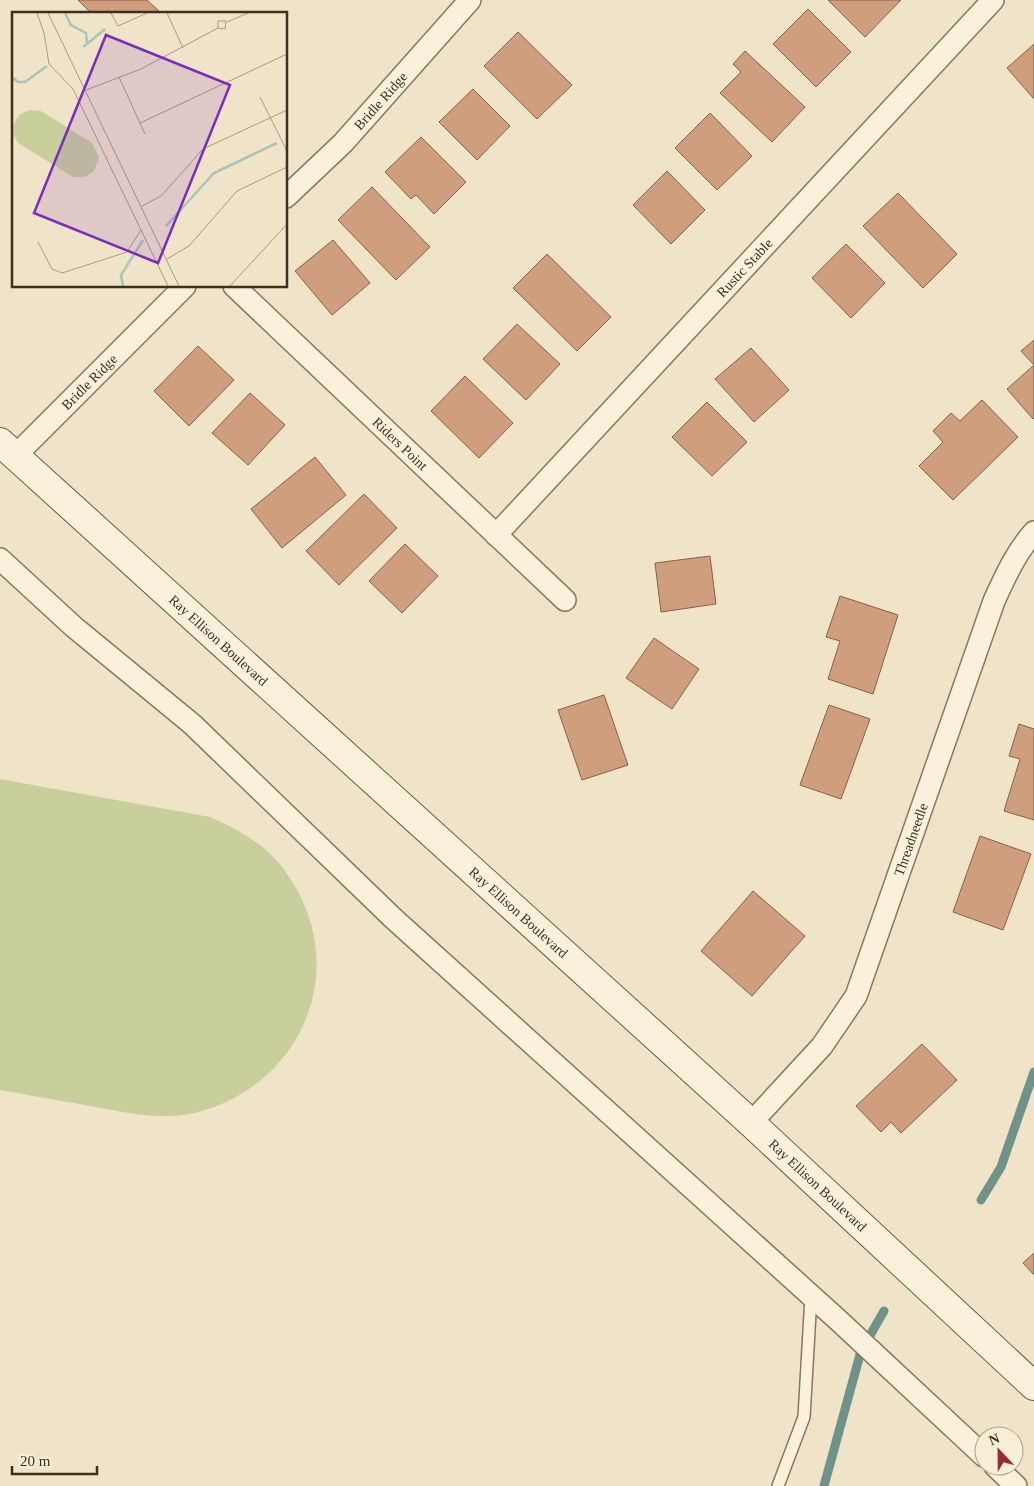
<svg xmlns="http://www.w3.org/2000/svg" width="1034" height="1486" viewBox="0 0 1034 1486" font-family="Georgia,serif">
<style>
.green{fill:#c9cf9b}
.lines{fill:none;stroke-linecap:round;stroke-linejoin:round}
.stream{stroke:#6f938a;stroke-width:9}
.building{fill:#cf9f7d;stroke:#8d5f41}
.lane-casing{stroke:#8d765c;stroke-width:14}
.street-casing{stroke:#8d765c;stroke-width:24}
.secondary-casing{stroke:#6f573f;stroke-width:30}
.lane{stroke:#faf1dc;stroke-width:11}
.street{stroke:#faf1dc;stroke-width:21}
.secondary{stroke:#faf1dc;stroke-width:28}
.labels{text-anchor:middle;stroke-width:5;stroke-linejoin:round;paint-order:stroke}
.street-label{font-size:14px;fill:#3d2e20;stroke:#f7eed8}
.inset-river{fill:none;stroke:#a9c4bc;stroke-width:2.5}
.inset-road{fill:none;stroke:#a89b85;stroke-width:1}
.view{fill:#7b2cbf;fill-opacity:0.15;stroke:#7b2cbf;stroke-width:2.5}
.inset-edge{fill:none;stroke:#3d2e20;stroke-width:2.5}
</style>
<rect width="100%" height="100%" fill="#f0e4c8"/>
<path class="green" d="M 0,779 L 210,817 C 240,830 270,847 288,875 C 352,968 303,1086 195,1113 C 160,1121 124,1112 90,1106 C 60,1101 30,1095 0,1090 Z"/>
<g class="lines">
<g class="stream">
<path d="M 981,1200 L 1001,1167 L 1034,1072"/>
<path d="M 824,1486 L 861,1351 L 884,1311"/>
</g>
</g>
<g class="building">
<path d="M 78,0 L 147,0 L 160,12 L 158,14 L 92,14 Z"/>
<path d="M 828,0 L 901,0 L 865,37 Z"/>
<path d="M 808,9 L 851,52 L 816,87 L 773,44 Z"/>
<path d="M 518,32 L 572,85 L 537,119 L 484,66 Z"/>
<path d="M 1034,44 L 1034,99 L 1007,68 Z"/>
<path d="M 745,51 L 805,107 L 772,142 L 720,93 L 741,72 L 733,64 Z"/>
<path d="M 473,89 L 510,126 L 477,160 L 439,122 Z"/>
<path d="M 710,113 L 752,156 L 717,190 L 675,148 Z"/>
<path d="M 421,137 L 466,182 L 434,214 L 416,195 L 411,199 L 385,172 Z"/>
<path d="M 667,171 L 705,210 L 671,244 L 633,205 Z"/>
<path d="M 372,187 L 430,247 L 396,280 L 338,220 Z"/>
<path d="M 898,193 L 957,254 L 923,288 L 863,226 Z"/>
<path d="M 333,240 L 370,283 L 332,315 L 295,271 Z"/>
<path d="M 846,244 L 885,283 L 851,318 L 812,278 Z"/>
<path d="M 547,254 L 611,317 L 577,351 L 513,288 Z"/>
<path d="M 517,324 L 560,364 L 526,400 L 483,359 Z"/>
<path d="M 1034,340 L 1034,418 L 1033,419 L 1007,389 L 1034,365 L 1021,351 Z"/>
<path d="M 198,346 L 234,380 L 189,426 L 154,391 Z"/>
<path d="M 751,348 L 789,390 L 754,422 L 715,379 Z"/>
<path d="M 465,376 L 513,423 L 479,458 L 431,411 Z"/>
<path d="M 250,393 L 285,425 L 248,465 L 212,433 Z"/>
<path d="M 982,400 L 1018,437 L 953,500 L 919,466 L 943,442 L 933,431 L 951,413 L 960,421 Z"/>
<path d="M 707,402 L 747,442 L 712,476 L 672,437 Z"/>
<path d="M 315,457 L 346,495 L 282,548 L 251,509 Z"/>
<path d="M 364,494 L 397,528 L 339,585 L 306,551 Z"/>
<path d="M 405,544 L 438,576 L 402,613 L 369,581 Z"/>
<path d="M 710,556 L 716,604 L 661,612 L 655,563 Z"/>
<path d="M 840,596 L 898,615 L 873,694 L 828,679 L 840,641 L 826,637 Z"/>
<path d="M 654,638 L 699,669 L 672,709 L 626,678 Z"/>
<path d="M 604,695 L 628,765 L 582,780 L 558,710 Z"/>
<path d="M 829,705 L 870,719 L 841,799 L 800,785 Z"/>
<path d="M 1019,724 L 1034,729 L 1034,820 L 1004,811 L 1020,759 L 1009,756 Z"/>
<path d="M 980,836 L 1031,854 L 1003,930 L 953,912 Z"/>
<path d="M 753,891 L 805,936 L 752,996 L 701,951 Z"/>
<path d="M 922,1044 L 957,1080 L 901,1133 L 891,1122 L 881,1132 L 856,1106 Z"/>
<path d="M 1034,1253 L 1034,1275 L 1023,1263 Z"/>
</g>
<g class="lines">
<defs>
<path id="lane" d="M 778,1486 L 804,1417 L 811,1296"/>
<g id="street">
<path id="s1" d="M 286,197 L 343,143 L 470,0"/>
<path id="s2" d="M 234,286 L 565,600"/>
<path id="s3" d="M 15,456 L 185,286"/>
<path id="s4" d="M 496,535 L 993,0"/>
<path d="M 0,559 L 74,627 L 192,724 L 394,919 L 837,1319 L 984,1456"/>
<path id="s5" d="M 751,1123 L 822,1046 L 856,996 L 994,601 C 1005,577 1016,552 1034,532"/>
<path d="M 995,1466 L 1016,1486"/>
</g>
<g id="secondary">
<path id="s6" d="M 0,442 L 751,1123 L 1034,1386"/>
</g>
</defs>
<use href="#lane" class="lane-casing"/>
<use href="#street" class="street-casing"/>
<use href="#secondary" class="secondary-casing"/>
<use href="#lane" class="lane"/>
<use href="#street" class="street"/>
<use href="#secondary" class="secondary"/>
</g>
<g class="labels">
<g class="street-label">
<text dy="5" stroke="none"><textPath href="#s1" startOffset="135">Bridle Ridge</textPath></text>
<text dy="5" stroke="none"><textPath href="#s4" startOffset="365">Rustic Stable</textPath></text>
<text dy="5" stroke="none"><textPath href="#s3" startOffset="105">Bridle Ridge</textPath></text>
<text dy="5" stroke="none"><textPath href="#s2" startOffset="229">Riders Point</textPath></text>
<text dy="5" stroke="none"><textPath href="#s6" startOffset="295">Ray Ellison Boulevard</textPath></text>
<text dy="5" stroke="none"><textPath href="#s5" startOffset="331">Threadneedle</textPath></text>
<text dy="5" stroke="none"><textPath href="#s6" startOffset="700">Ray Ellison Boulevard</textPath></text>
<text dy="5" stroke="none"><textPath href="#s6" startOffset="1105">Ray Ellison Boulevard</textPath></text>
</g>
</g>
<g transform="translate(12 12)">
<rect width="275" height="275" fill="#f0e4c8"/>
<path d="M 18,98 L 29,99 L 80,131 L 87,145 L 82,159 L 73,165 L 61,165 L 6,131 L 1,121 L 2,111 L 8,102 Z" fill="#c9cf9b"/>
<path class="inset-river" d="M 53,1 L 59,13 L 74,21 L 75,32 L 71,35M 75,32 L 93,17M 0,65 L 6,70 L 13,70 L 35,54M 154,214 L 202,161 L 265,131M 111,274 L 109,263 L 131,228"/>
<path class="inset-road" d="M 25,1 L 32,21 L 37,52 L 61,77 L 156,274M 36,1 L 167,274M 99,1 L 106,14 L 135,1M 155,1 L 171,36M 215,10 L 236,1M 107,65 L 133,122M 74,78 L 129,57 L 206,16 L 213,17 L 214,9 L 206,9 L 206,16M 248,85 L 275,139M 128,111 L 275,42M 130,194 L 149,184 L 191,137 L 275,98M 26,230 L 40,257 L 50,261 L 115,240 L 129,218M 155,247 L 177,234 L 225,179 L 275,155M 218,274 L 275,212"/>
<path class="view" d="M 94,23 L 218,73 L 146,251 L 22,201 Z"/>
<rect width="275" height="275" class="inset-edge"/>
</g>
<g transform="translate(999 1451) rotate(338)"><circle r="24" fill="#f7eed8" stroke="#ada18e"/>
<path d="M0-4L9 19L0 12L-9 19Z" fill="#9e2a2b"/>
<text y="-8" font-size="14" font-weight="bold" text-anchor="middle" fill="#3d2e20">N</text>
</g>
<path d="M12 1466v8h85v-8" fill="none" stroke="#3d2e20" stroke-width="2.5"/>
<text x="20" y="1466" font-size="15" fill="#3d2e20" stroke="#f7eed8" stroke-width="4" paint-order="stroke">20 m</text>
</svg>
